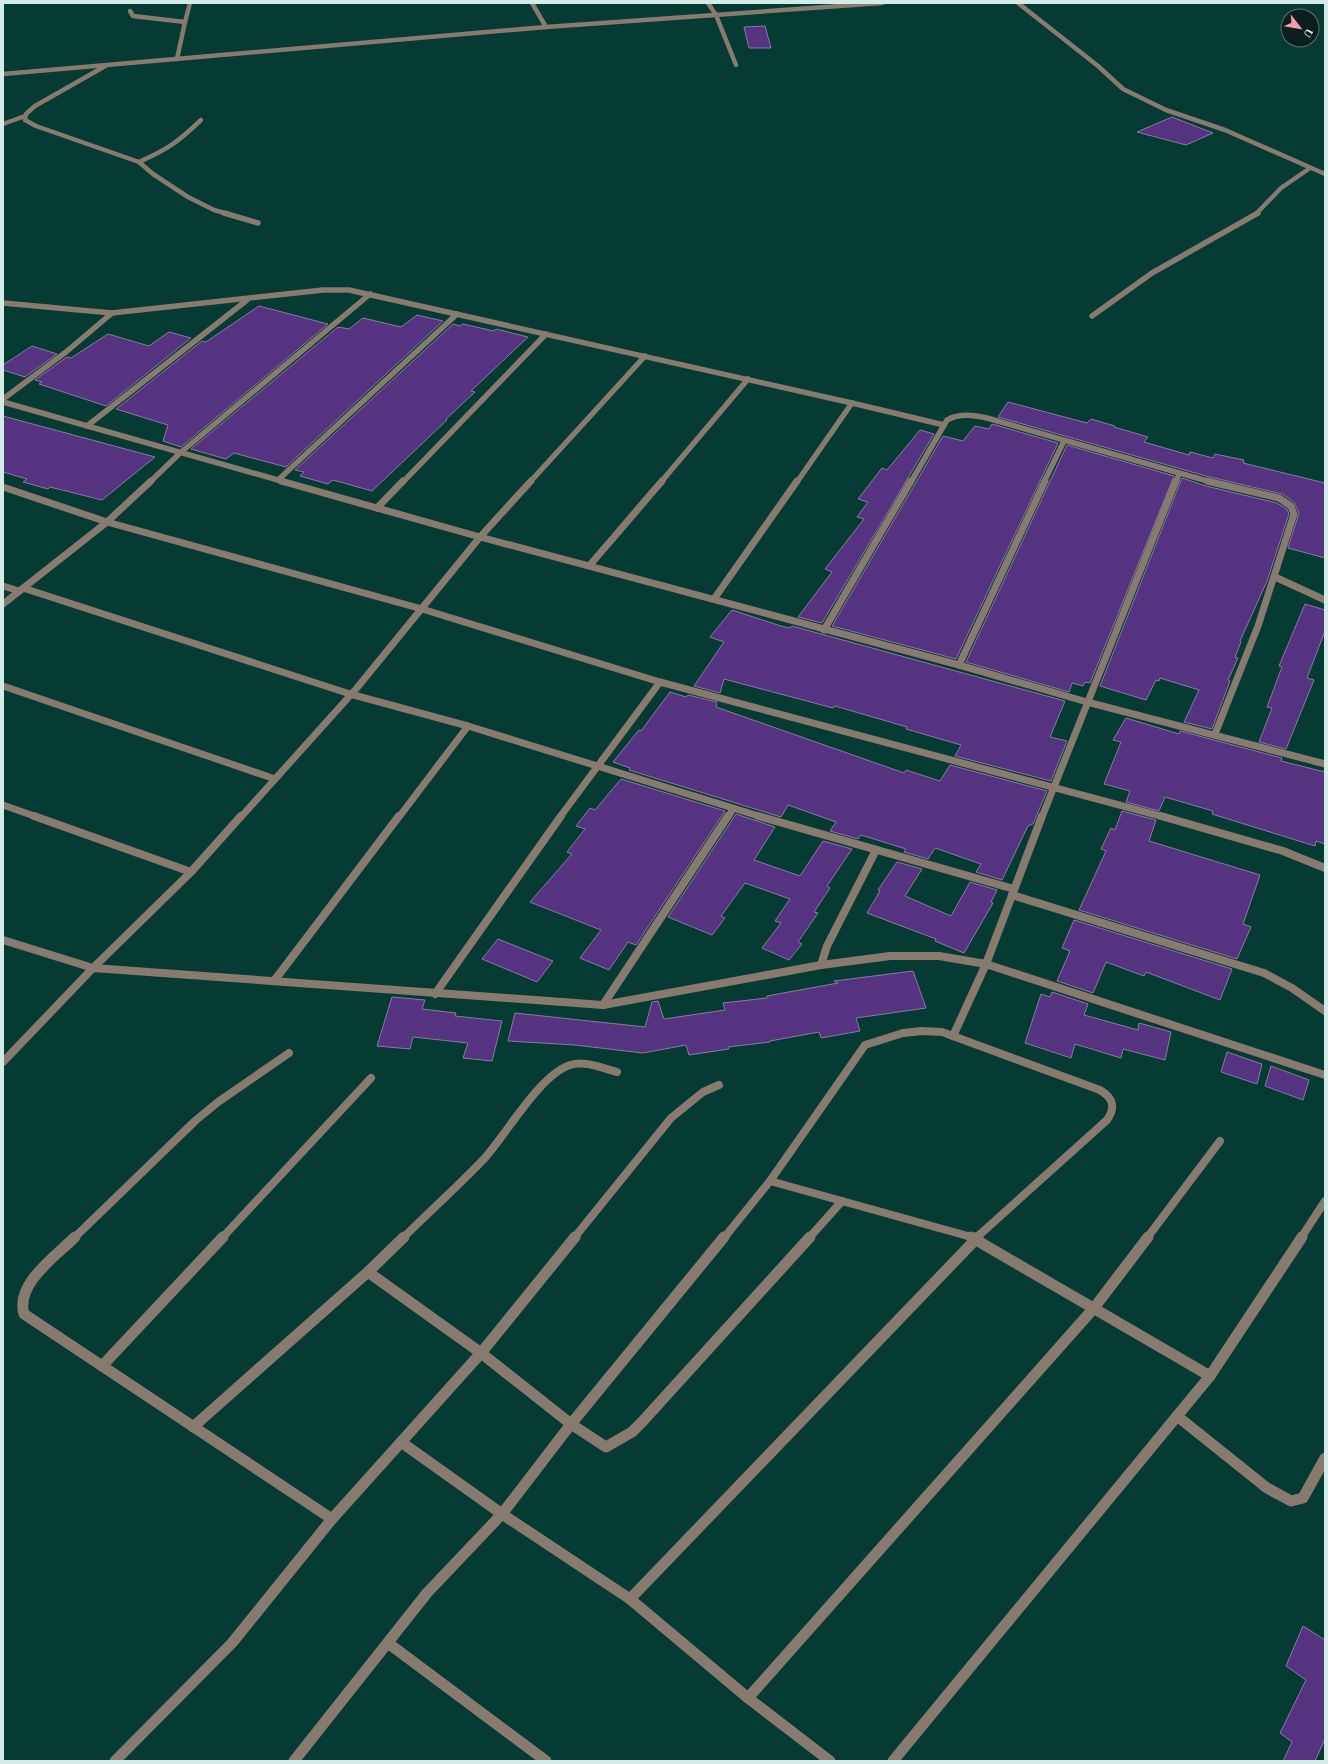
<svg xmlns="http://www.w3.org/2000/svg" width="1328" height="1764" viewBox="0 0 1328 1764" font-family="Georgia,serif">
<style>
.building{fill:#553381;stroke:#887b9e}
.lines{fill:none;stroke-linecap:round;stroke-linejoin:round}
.minor-far4{stroke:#887a6f;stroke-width:4.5}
.minor-far3{stroke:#887a6f;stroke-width:5.5}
.minor-far2{stroke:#887a6f;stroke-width:7}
.minor-far1{stroke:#887a6f;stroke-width:8}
.minor{stroke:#887a6f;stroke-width:11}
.tertiary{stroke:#887a6f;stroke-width:4.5}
</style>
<rect width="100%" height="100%" fill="#063b34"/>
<g class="building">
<path d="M 765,26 L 771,48 L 749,48 L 744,27 Z"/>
<path d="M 1172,117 L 1213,133 L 1186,145 L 1137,132 Z"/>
<path d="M 259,306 L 328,324 L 181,447 L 163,441 L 168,425 L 116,409 L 202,341 L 206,342 Z"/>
<path d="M 417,315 L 443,321 L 286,467 L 234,453 L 226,459 L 191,449 L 338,327 L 349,329 L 363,318 L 401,327 Z"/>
<path d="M 453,324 L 460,326 L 463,324 L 494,331 L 496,329 L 528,337 L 471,391 L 475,392 L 446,419 L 447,420 L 372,491 L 333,480 L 328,484 L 300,476 L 304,472 L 295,470 Z"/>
<path d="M 169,332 L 191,338 L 106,406 L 39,384 L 42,382 L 35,380 L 67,357 L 71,358 L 108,334 L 149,346 Z"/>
<path d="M 32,346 L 57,354 L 25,377 L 3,370 L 3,365 Z"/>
<path d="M 1008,402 L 1087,423 L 1091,419 L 1115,426 L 1114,427 L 1148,437 L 1144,442 L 1189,455 L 1190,452 L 1213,458 L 1215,454 L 1244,460 L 1243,463 L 1325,483 L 1325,558 L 1288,548 L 1299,513 L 1294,502 L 1282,494 L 1206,476 L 998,417 Z"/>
<path d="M 3,416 L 155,457 L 102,500 L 50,487 L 48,489 L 23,482 L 27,479 L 3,472 Z"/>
<path d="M 992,424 L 1058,443 L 956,659 L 832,626 L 943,436 L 963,441 L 975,426 L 989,429 Z"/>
<path d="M 920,430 L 934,434 L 822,623 L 798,617 L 832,572 L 825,569 L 864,519 L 857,517 L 868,502 L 858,499 L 882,468 L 887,470 Z"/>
<path d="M 1067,445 L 1174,476 L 1090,683 L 1085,682 L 1083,686 L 1072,683 L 1069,692 L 966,662 Z"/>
<path d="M 1182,478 L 1206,486 L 1277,503 L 1287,509 L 1289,514 L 1267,581 L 1240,641 L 1241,642 L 1235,657 L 1238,658 L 1228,680 L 1230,681 L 1212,729 L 1184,722 L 1199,690 L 1160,678 L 1159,681 L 1156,680 L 1146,700 L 1100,686 Z"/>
<path d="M 1305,604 L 1325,610 L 1325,631 L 1307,678 L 1314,680 L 1286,749 L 1259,742 L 1272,708 L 1267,707 L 1282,667 L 1279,666 Z"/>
<path d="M 732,610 L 781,626 L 790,628 L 792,626 L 1065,701 L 1050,737 L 1067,741 L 1051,781 L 955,756 L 961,745 L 906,729 L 907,727 L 835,706 L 833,708 L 724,679 L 720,693 L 694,686 L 724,642 L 710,637 Z"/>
<path d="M 670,692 L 686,697 L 688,695 L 717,702 L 716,707 L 904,773 L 906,770 L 940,781 L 950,765 L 1047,791 L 1033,824 L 1028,826 L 1002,880 L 976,872 L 981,864 L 935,848 L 928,859 L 904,852 L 906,849 L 861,835 L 858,839 L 830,831 L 836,822 L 791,806 L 788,805 L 781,817 L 629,770 L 630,768 L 613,762 L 639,730 L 641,731 Z"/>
<path d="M 1126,718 L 1179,734 L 1180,731 L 1282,758 L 1281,761 L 1325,772 L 1325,844 L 1316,841 L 1315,846 L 1212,814 L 1213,811 L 1165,797 L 1159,811 L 1126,802 L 1130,791 L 1104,784 L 1121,742 L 1113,740 Z"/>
<path d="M 621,779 L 725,811 L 636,945 L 628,942 L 609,970 L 580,958 L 601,930 L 530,902 L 572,854 L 567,852 L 585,829 L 576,826 L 590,808 L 595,810 Z"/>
<path d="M 1122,811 L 1156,820 L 1149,841 L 1260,875 L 1243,924 L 1251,927 L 1237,959 L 1079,910 L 1106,851 L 1101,849 L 1111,828 L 1115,830 Z"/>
<path d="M 736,814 L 775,827 L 754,860 L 800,876 L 823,841 L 852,849 L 827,886 L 830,888 L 814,912 L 818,913 L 798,942 L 802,944 L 789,960 L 762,948 L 781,923 L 775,921 L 790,899 L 745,883 L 721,916 L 725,918 L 712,935 L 668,917 Z"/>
<path d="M 897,862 L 922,869 L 905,896 L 951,916 L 970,882 L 997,890 L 991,902 L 993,903 L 964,953 L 935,941 L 936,939 L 867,913 L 880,891 L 878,890 Z"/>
<path d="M 1074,920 L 1232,969 L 1220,1000 L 1146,972 L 1144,976 L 1106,962 L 1093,993 L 1057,981 L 1070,951 L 1062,948 Z"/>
<path d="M 498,939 L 553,961 L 537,982 L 482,959 Z"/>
<path d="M 913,971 L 926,1008 L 856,1018 L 860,1031 L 821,1038 L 819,1032 L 770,1041 L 770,1042 L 728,1047 L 729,1049 L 689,1055 L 686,1045 L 643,1053 L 575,1045 L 508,1041 L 515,1013 L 645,1027 L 652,1002 L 658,1001 L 664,1019 L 725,1010 L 723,1003 L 767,998 L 767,996 L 838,983 L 834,981 Z"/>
<path d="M 1052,992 L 1088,1004 L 1084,1015 L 1138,1030 L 1139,1023 L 1171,1032 L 1165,1060 L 1123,1049 L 1121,1058 L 1075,1044 L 1071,1058 L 1025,1043 L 1041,994 L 1050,997 Z"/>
<path d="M 392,997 L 425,1000 L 422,1009 L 456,1013 L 455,1016 L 502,1021 L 492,1061 L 463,1058 L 468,1043 L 413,1037 L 410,1049 L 377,1046 Z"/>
<path d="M 1227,1052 L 1262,1064 L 1257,1084 L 1221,1072 Z"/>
<path d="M 1271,1066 L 1309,1080 L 1303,1100 L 1265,1086 Z"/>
<path d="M 1303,1626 L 1325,1640 L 1325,1739 L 1315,1761 L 1283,1761 L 1292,1742 L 1280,1733 L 1306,1680 L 1286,1666 Z"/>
</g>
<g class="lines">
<g class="minor-far4">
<path d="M 532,3 L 546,27"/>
<path d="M 708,3 L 716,15 L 736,65"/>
<path d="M 1018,3 L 1098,66 L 1123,89 L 1166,110 L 1225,130 L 1325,174"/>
<path d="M 130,11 L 133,16 L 185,22 L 177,59"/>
<path d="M 185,22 L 190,3"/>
<path d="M 107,65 L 35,106 L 26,114 L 25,120 L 36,126 L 139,162 L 153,174 L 188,197 L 214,210 L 228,214"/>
<path d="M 3,124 L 25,116"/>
<path d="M 139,162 C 168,149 178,142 201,120"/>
<path d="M 1256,214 L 1281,188 L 1310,168"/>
</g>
<g class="minor-far3">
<path d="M 224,213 L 258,223"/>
<path d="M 3,303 L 112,313 L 323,290 L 349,290 L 852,403"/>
<path d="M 1092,316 L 1152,273 L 1258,213"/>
<path d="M 3,399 L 66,352 L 112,313"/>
<path d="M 3,402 L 285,482"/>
<path d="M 87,426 L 247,300"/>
<path d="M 278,480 L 457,314"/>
<path d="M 150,482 L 180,453 L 370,294"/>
<path d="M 403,482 L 546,334"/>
<path d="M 530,482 L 645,356"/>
<path d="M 661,482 L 748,379"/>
<path d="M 797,482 L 852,403 L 944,425"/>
<path d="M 911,482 L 947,420 C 960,413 973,415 987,418 L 1211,482"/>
<path d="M 1044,482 L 1064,441"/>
<path d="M 1176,482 L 1179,474"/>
</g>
<g class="minor-far2">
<path d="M 281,481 L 480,537 L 959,665 L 1087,702 L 1325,764"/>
<path d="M 1207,481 L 1279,498 L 1291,506 L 1294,514 L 1258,626 L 1215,734"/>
<path d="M 3,487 L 107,522 L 422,609 L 660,682 L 1164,817"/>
<path d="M 377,508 L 403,481"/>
<path d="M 590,565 L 662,481"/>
<path d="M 1275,577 L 1325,600"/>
<path d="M 3,586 L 19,591"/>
<path d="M 23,588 L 350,694 L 468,726 L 762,817"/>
<path d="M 714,599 L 797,481"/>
<path d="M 3,604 L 107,522 L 151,481"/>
<path d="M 824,630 L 911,481"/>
<path d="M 959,665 L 1045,481"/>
<path d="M 3,686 L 275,779"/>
<path d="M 3,805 L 37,817"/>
<path d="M 241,817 L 356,689 L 480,537 L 531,481"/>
<path d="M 399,817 L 468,726"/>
<path d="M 560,817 L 660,682"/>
<path d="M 728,817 L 733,809"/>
<path d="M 1042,817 L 1176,481"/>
</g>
<g class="minor-far1">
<path d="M 34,816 L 191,872"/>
<path d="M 758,816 L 1014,889"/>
<path d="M 1161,816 L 1283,851 L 1325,868"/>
<path d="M 1012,895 L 1264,973 L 1292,988 L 1325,1011"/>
<path d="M 3,940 L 93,968 L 191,872 L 241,816"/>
<path d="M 821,965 L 827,946 L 876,850"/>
<path d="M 274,981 L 399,816"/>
<path d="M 435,994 L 561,816"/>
<path d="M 603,1005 L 728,816"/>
<path d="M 953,1036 L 986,964 L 1042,816"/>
<path d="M 3,1062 L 93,968 L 603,1005 L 821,965 L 890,956 L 939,956 L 986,964 L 1325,1075"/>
<path d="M 770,1181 L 975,1238"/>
<path d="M 74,1238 L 195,1121 L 218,1102 L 289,1053"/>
<path d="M 222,1238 L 371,1078"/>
<path d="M 403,1238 C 429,1212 457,1187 482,1161 C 505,1137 539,1075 570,1065 C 584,1060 602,1068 617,1072"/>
<path d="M 574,1238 L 671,1118 L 703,1092 L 719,1085"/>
<path d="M 724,1238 L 770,1181 L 865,1045 L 903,1033 L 922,1031 L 942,1032 L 1100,1090 C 1113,1098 1116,1107 1107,1120 L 976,1238"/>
<path d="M 809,1238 L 842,1201"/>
<path d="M 1147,1238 L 1220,1141"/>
<path d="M 1301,1238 L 1325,1201"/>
</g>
<g class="minor">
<path d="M 75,1237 C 56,1256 15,1284 24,1314 L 332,1519"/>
<path d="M 404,1237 L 368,1272 L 481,1353 L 571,1424 L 606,1447 L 632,1432 L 642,1422 L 810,1237"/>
<path d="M 971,1237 L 1210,1376"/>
<path d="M 102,1366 L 223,1237"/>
<path d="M 1177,1416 L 1267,1488 L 1291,1501 L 1303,1498 L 1325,1458"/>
<path d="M 193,1427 L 368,1272"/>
<path d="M 401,1442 L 502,1514"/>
<path d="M 502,1514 L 630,1599 L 978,1237"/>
<path d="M 502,1514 L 571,1424 L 724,1237"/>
<path d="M 630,1599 L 748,1698 L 1094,1308 L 1148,1237"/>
<path d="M 388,1643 L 546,1761"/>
<path d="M 748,1698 L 830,1761"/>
<path d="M 115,1761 L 232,1643 L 332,1519 L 481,1353 L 575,1237"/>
<path d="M 294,1761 L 427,1593 L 502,1514"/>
<path d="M 893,1761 L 1210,1376 L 1302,1237"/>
</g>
<path class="tertiary" d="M 3,74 L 546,27 L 882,3"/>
</g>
<rect width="1328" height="1764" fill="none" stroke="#d3ece7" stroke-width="8"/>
<g transform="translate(1300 28) rotate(121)"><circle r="19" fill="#0a1f1b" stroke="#5a716d"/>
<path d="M0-3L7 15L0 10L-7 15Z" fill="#f19ab3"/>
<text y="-6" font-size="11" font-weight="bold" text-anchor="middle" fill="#d3ece7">U</text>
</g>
</svg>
